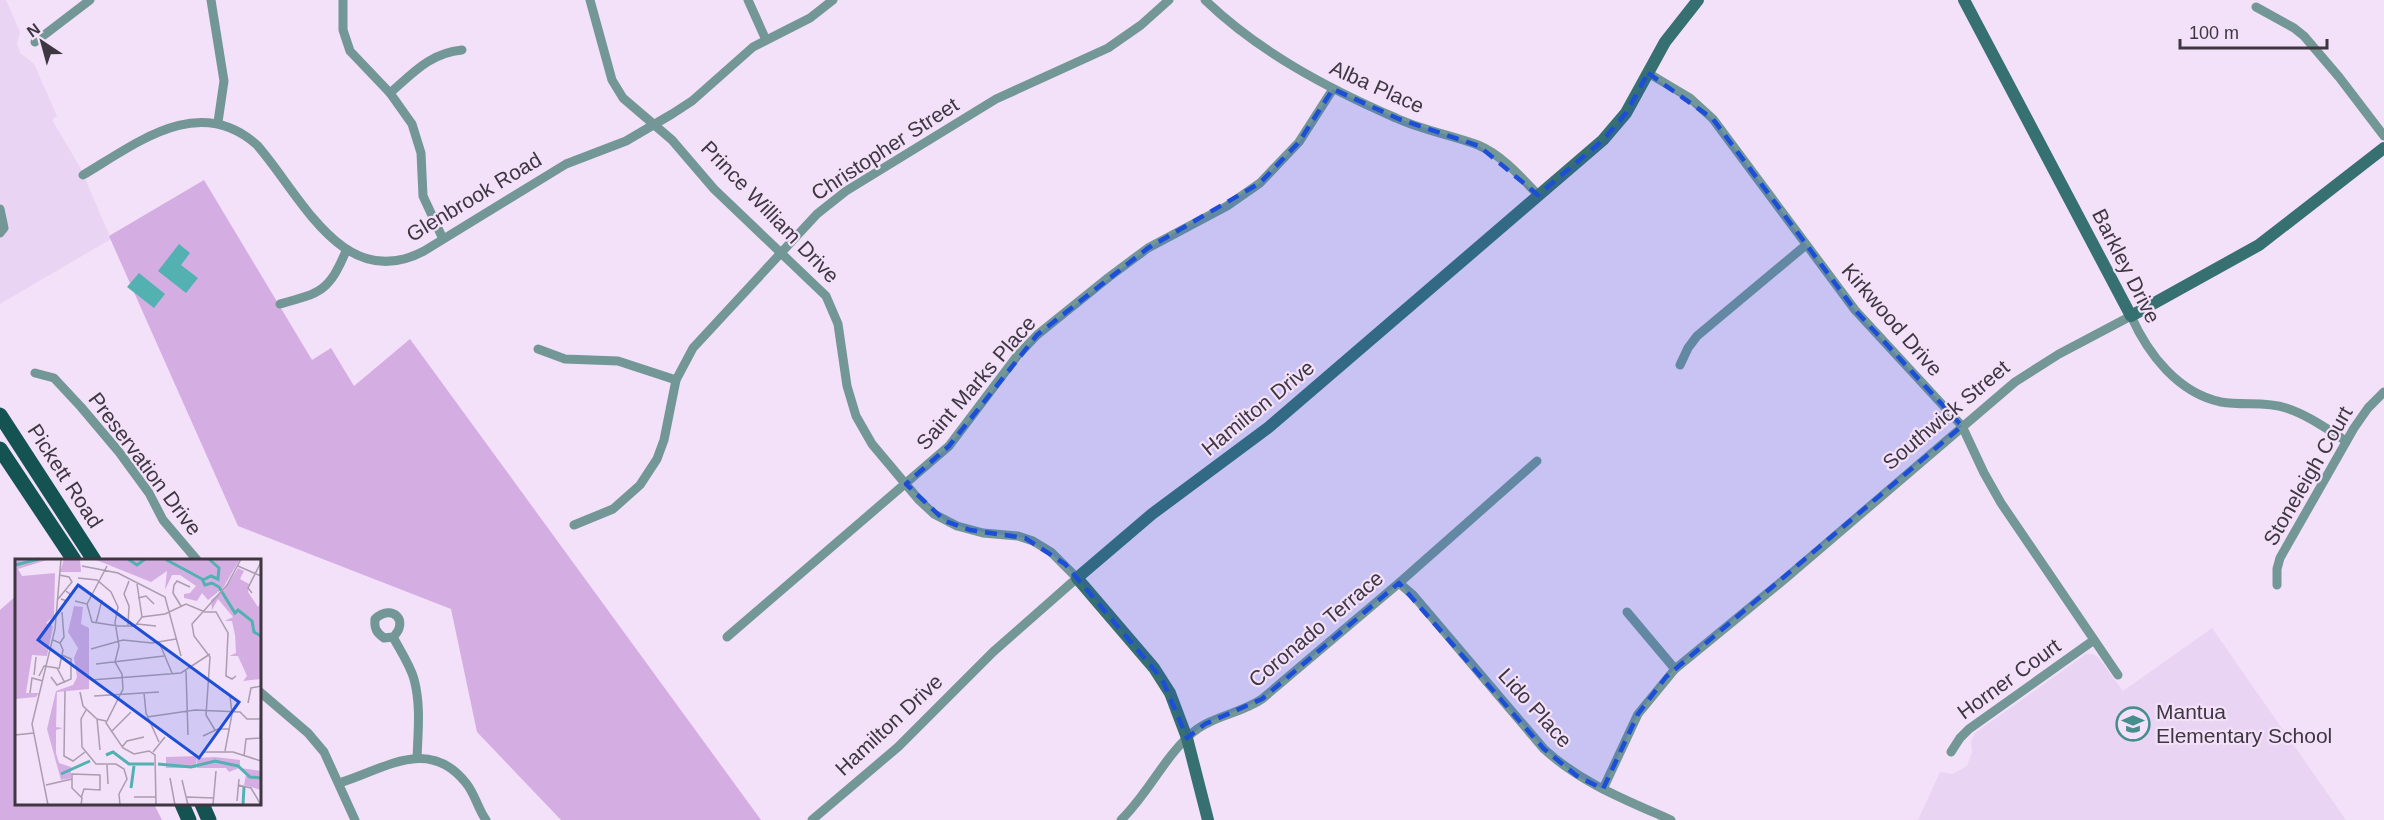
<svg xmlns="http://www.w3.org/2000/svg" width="2384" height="820" viewBox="0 0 2384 820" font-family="Helvetica,sans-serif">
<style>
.built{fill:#ead4f3}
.green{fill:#d4aee3}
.water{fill:#53b1b1}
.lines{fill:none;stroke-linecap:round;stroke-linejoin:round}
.street{stroke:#739797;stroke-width:9}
.secondary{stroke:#377071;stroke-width:12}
.primary{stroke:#155353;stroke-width:15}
.marked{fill:#1d4ed8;fill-opacity:0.2;stroke:#1d4ed8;stroke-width:4.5;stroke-dasharray:12 8;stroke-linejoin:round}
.labels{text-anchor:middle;stroke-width:4.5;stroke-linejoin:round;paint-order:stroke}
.street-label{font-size:21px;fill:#3e3741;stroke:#f3e0f9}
.poi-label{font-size:21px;fill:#3e3741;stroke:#f3e0f9;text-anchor:start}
.inset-river{fill:none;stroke:#53b1b1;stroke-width:3}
.inset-road{fill:none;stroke:#ab9caf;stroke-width:1.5}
.view{fill:#1d4ed8;fill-opacity:0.15;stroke:#1d4ed8;stroke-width:3}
.inset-edge{fill:none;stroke:#3e3741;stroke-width:3}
</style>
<rect width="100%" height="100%" fill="#f3e0f9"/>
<g class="built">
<path d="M 0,0 L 6,0 L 20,32 L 17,43 L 20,53 L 34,64 L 57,116 L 52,120 L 80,167 L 111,239 L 0,304 Z"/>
<path d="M 2212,628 L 2346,820 L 1918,820 L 1940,772 L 1953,774 L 1967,766 L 1972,752 L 1971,741 L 1975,733 L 2086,654 L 2092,654 L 2098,657 L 2123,691 Z"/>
</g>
<g class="green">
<path d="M 204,180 L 312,360 L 331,348 L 354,386 L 410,339 L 761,820 L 561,820 L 477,732 L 451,609 L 238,526 L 109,236 Z"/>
<path d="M 16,596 L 16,804 L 154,804 L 162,820 L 0,820 L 0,610 Z"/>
</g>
<g class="water">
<path d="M 179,244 L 190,253 L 181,265 L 198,278 L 186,293 L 158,271 Z"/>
<path d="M 139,273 L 165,294 L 154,308 L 127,287 Z"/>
</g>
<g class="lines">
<g class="street">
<path d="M 211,0 L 224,81 L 218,122"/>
<path d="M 343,0 L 343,30 L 350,51 L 390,93 L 412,124 L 421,153 L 423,196 L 443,239"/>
<path d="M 590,0 L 612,80 L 623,98 L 672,140 L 714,189 L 826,296 L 838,324 L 847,386 L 856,416 L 872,444 L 919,500 L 934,514 L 957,526 L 983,533 L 1018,536 L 1033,541 L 1051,552 L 1077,578 L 993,652 L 898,747 L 812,820"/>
<path d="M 748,0 L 766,40"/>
<path d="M 1205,0 C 1259,52 1327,88 1396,118 C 1422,130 1451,135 1478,145 C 1502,155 1521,177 1538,195"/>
<path d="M 2256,7 L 2294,28 L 2304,36 L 2339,77 L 2384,136"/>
<path d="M 35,42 L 90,0"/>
<path d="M 1648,73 L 1690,98 L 1713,119 L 1855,310 L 1962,426 L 1984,473 L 2001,503 L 2118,675"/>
<path d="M 390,93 C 413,73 430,53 462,50"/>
<path d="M 83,175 C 137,143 199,93 257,145 C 301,195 343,294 424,251 L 566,164 L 626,141 L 672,114 L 692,101 L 753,47 L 810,18 L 833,0"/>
<path d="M 0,209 L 4,228 L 0,233"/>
<path d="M 280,304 C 321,293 329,291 346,251"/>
<path d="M 538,349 L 565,359 L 618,361 L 676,380"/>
<path d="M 1680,365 L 1688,348 L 1697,336 L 1806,245"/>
<path d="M 35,373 L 54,378 L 81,407 L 119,452 L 149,493 L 163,520 L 197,560"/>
<path d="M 574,525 L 613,509 L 640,485 L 657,459 L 664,440 L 676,380 L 693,348 L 817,214 L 846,191 L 996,99 L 1108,48 L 1141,25 L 1169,0"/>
<path d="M 1399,583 L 1413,595 L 1544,749 C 1581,783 1626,800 1671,820"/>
<path d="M 2277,585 L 2277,569 L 2280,558 L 2354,428 L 2368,408 L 2384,392"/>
<path d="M 1627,612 L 1675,669"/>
<path d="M 393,637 L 384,638 C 377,633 374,629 375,619 C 392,603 410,621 393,637 C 400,650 410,665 414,679 C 421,705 418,732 417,758"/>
<path d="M 727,637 L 949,446 L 1017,356 L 1037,335 L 1109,277 L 1148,248 L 1227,206 L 1260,183 L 1299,142 L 1333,89"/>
<path d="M 260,692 L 308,733 L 324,752 L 355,820"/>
<path d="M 1951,752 L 1960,738 L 1969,729 L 2094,640"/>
<path d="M 339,783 C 383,770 428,735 466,783 C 475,794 478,809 486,820"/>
<path d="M 1603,789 L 1638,714 L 1675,669 L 1786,578 L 2015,382 L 2059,354 L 2131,316 C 2148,354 2178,393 2221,402 C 2243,406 2265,401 2286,408 C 2308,415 2327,429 2346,441"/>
<path d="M 1121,820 C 1148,794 1163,759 1191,734 C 1211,716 1240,714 1262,699 L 1399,583 L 1537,461"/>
</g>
<g class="secondary">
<path d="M 1964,0 L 2131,316 L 2259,245 L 2384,148"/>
<path d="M 1208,820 L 1187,738 L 1170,693 L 1154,668 L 1077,578 L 1152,514 L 1269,427 L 1603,140 L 1626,113 L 1665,42 L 1698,0"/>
</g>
<g class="primary">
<path d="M 0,415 L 94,560"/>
<path d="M 0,449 L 74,560"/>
<path d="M 182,804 L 189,820"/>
<path d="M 202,804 L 209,820"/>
</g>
</g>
<path class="marked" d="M 1648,73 L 1713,119 L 1855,310 L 1962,426 L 1666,677 L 1638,714 L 1603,789 L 1577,776 L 1544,749 L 1399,583 L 1262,699 L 1205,724 L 1187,738 L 1162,679 L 1065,564 L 1025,538 L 970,530 L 945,521 L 906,484 L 949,446 L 1037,335 L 1148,248 L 1260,183 L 1299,142 L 1333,89 L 1399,119 L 1479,146 L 1538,195 L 1603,140 L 1626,113 Z"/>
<defs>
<symbol id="school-ring" viewBox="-11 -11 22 22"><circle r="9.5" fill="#f3e0f9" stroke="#468e8e" stroke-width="1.5"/><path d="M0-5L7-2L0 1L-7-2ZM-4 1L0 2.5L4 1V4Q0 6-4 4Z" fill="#468e8e"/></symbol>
</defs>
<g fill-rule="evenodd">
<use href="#school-ring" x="2114" y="705" width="38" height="38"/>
</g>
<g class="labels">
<g class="street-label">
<text transform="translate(1377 87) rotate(24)" y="7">Alba Place</text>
<text transform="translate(885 149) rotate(-33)" y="7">Christopher Street</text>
<text transform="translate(474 197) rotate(-31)" y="7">Glenbrook Road</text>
<text transform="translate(770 212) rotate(46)" y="7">Prince William Drive</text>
<text transform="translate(2126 266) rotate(63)" y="7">Barkley Drive</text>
<text transform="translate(1892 320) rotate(49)" y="7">Kirkwood Drive</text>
<text transform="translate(976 383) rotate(-49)" y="7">Saint Marks Place</text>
<text transform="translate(1258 408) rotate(-39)" y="7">Hamilton Drive</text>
<text transform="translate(1946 415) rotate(-40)" y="7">Southwick Street</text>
<text transform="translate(145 464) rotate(53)" y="7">Preservation Drive</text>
<text transform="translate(65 476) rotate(57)" y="7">Pickett Road</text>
<text transform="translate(2308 476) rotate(-60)" y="7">Stoneleigh Court</text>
<text transform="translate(1316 629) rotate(-40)" y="7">Coronado Terrace</text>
<text transform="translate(2009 679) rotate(-36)" y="7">Horner Court</text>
<text transform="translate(1535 708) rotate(48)" y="7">Lido Place</text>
<text transform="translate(889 725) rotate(-43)" y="7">Hamilton Drive</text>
</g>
<g class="poi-label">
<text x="2156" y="719">Mantua<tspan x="2156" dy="24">Elementary School</tspan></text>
</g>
</g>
<g transform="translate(15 559)">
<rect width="246" height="246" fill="#f3e0f9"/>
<path d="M 0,0 L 35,0 L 3,10 L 7,17 L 40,14 L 39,57 L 31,64 L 38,67 L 32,97 L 17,96 L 11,134 L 24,134 L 21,138 L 0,140 ZM 49,0 L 65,0 L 66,13 L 45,13 ZM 79,0 L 225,0 L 208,29 L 193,41 L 187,34 L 182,42 L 169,39 L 169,35 L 175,34 L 181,27 L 165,16 L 157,16 L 150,31 L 152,12 L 136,23 ZM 223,9 L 229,12 L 225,20 L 234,25 L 233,33 L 243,48 L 246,43 L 246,120 L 228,122 L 232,117 L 223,97 L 214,97 L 221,94 L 220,76 L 217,62 L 210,62 L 218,58 L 203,40 L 197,51 L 196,41 L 209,31 ZM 59,47 L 68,48 L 66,65 L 74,69 L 74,130 L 42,133 L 41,168 L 48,169 L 41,171 L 41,194 L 44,204 L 56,208 L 56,219 L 46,221 L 32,170 L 41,132 L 58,126 L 62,118 L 59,99 L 63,89 L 53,73 ZM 182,197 L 181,209 L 151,209 L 151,198 ZM 200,198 L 225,201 L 225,209 L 246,212 L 246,231 L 229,226 L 231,216 L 224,209 L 214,213 L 211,209 L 182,209 L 182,199 Z" fill="#d4aee3"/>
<path class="inset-river" d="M 113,0 L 122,6 L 130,0M 150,0 L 187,20 L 190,26 L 197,24 L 204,28 L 220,54 L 223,51 L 237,62 L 239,73 L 246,77M 0,6 L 24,0M 188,21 L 196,17 L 203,20 L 204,9 L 194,0M 91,196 L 98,193 L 114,205 L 139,205M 143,205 L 176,208 L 200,202 L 223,207 L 235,218 L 246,219M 46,215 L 75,202M 116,229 L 119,207M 228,246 L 229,228"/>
<path class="inset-road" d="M 67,7 L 103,14 L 150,38 L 166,97M 223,7 L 246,17M 63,19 L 82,21 L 96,33 L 103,48 L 100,63 L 104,87 L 100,103 L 107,115 L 108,130 L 91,164 L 108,189 L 119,195 L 134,192 L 140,196 L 141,246M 122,25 L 127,58M 237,34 L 233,29 L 246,3M 123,39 L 131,37 L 139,45M 43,40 L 57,23 L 54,18 L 44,16M 46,40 L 52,42 L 56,36 L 51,32M 60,42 L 72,45 L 77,63 L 103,67 L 120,67 L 127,58 L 150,55 L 171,45 L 190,53 L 201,53 L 213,74 L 211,117 L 217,120 L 221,117M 72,45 L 92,7M 166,47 L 158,34 L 159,26 L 162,22 L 175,28M 81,64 L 87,41M 122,65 L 141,67M 113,66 L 114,47 L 109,35 L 114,22M 38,81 L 45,84 L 48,91 L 44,110M 144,83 L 157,114M 45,84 L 49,78 L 47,53M 76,90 L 108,81 L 137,84 L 161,80M 81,105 L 149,97M 171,112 L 173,176M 19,116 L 21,98M 24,117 L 29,107 L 42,109 L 50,124M 36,118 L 42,126 L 56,120 L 56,100 L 47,96M 76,121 L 166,114 L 195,95M 50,132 L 49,197 L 58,202 L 70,193M 65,133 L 68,147 L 82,160 L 91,162M 15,134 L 17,119 L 28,122M 129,134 L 131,154 L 144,183M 79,137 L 144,133M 233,144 L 236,129 L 246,127M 71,151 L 66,160 L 67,188 L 81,205 L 101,205 L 109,210 L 112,220 L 104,235 L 105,246M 132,158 L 180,151 L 225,153 L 232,160 L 246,160M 82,160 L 85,191M 200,171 L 191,156 L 195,98 L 179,77 L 177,65 L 212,26 L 226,0M 96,173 L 116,153M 0,176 L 19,174M 188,177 L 203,170 L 215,170M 245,179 L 246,145M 107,188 L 112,182 L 129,178M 210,192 L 217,155 L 215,137M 138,193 L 150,178M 188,193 L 218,193 L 246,202M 229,197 L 231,180 L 245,179M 92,206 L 93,225M 155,219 L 160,246M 167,221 L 173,246M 31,226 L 57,220M 223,226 L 236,229 L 246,246M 119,238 L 141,238M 172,238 L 198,239M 222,242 L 224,220M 33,246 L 17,165 L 40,70 L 46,0M 66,246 L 67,239 L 57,229 L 57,215 L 85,216 L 85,231 L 69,230 L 66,239M 198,246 L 201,212"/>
<path class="view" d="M 63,26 L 224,143 L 184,199 L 23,81 Z"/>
<rect width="246" height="246" class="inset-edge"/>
</g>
<g transform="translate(42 42) rotate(324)" stroke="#f3e0f9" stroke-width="4.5" paint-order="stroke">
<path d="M0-4.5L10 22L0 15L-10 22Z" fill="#3e3741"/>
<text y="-9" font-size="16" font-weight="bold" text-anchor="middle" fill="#3e3741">N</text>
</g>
<path d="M2180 39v9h147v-9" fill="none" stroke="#3e3741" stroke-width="3"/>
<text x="2189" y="39" font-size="18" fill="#3e3741" stroke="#f3e0f9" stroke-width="4.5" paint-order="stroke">100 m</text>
</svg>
